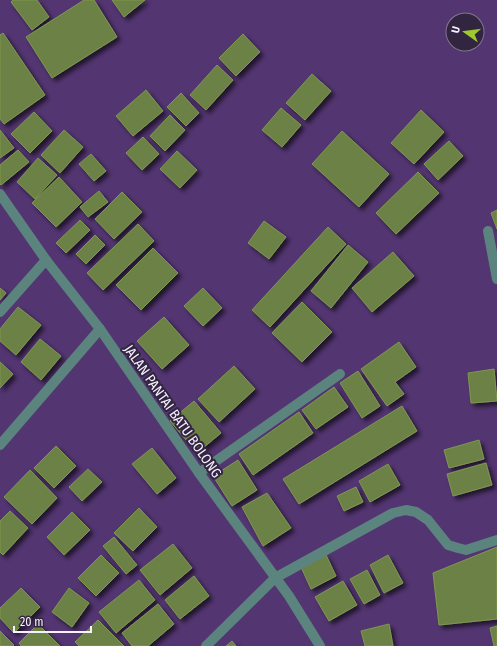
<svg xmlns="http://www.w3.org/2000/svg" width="497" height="646" viewBox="0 0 497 646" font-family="'Fira Sans Condensed',sans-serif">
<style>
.building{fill:#6c8144;stroke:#7f9850;filter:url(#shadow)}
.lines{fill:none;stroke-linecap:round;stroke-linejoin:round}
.minor{stroke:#5c847e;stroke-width:10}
.labels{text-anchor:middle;stroke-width:4;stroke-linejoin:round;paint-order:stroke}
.street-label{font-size:14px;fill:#f6f0ff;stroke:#322540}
</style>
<defs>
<filter id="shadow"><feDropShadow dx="3.5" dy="3.5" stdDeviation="2" flood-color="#0009"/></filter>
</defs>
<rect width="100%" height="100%" fill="#533571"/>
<g class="building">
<path d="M 13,0 L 37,0 L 49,17 L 32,30 L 11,2 Z"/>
<path d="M 84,0 L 94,0 L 117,37 L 52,78 L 26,37 Z"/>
<path d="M 112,0 L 145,0 L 124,17 Z"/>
<path d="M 3,33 L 45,95 L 4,124 L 0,119 L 0,35 Z"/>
<path d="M 243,34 L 260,52 L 236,76 L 219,58 Z"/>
<path d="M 217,65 L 233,80 L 206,110 L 190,95 Z"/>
<path d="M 312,74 L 331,91 L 305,120 L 286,103 Z"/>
<path d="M 146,90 L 163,111 L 133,136 L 116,116 Z"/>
<path d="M 181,93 L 199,113 L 186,126 L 167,107 Z"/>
<path d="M 281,108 L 301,125 L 282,147 L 262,130 Z"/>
<path d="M 421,110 L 444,132 L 414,164 L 391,143 Z"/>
<path d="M 34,112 L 52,131 L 30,153 L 11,134 Z"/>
<path d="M 170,115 L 185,130 L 165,151 L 150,136 Z"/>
<path d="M 0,130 L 14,148 L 0,158 Z"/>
<path d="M 64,130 L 83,147 L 60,173 L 41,155 Z"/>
<path d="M 342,131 L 389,174 L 359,207 L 312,164 Z"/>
<path d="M 143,137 L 159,154 L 142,170 L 126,153 Z"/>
<path d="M 449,141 L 463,156 L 438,180 L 424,164 Z"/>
<path d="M 18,150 L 29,162 L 1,185 L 0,184 L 0,165 Z"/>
<path d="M 177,151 L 197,170 L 180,188 L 160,169 Z"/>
<path d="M 91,154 L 106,171 L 94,181 L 79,164 Z"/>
<path d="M 38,158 L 57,175 L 35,199 L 17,182 Z"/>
<path d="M 418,172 L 439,193 L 396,234 L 376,213 Z"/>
<path d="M 59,177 L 82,202 L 56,227 L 32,203 Z"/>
<path d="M 99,191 L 108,202 L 88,217 L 80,207 Z"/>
<path d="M 122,192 L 142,212 L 114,239 L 95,219 Z"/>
<path d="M 497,210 L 497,229 L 491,213 Z"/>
<path d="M 80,220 L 90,230 L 66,253 L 56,243 Z"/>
<path d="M 264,221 L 286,237 L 269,259 L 248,243 Z"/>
<path d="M 138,224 L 154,241 L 103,290 L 87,273 Z"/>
<path d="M 328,227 L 346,244 L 270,327 L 252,310 Z"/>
<path d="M 95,235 L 105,245 L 86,264 L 76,254 Z"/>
<path d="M 348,245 L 368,262 L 331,308 L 311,291 Z"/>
<path d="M 153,248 L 178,273 L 141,310 L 116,285 Z"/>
<path d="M 393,252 L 414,276 L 372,312 L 352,288 Z"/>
<path d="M 0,288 L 6,293 L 0,300 Z"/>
<path d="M 203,288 L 222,308 L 203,326 L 184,306 Z"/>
<path d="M 302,302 L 332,332 L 302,362 L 272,333 Z"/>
<path d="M 18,307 L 41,325 L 16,355 L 0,341 L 0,329 Z"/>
<path d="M 164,317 L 189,345 L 162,369 L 137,341 Z"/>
<path d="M 40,339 L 61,356 L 41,380 L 21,362 Z"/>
<path d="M 399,342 L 416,367 L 395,382 L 404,394 L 387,406 L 361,369 Z"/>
<path d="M 0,362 L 13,374 L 0,388 Z"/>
<path d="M 234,366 L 255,389 L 219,422 L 198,399 Z"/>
<path d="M 494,369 L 497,401 L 471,403 L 468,373 Z"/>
<path d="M 358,371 L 380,406 L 362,418 L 340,383 Z"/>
<path d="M 334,387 L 348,407 L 316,429 L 302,410 Z"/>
<path d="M 194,401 L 221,433 L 197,453 L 170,421 Z"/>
<path d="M 402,406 L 417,431 L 299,504 L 283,479 Z"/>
<path d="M 299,412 L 313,433 L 253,475 L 239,454 Z"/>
<path d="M 479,440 L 484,459 L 449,468 L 444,450 Z"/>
<path d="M 56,446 L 76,466 L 54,488 L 34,468 Z"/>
<path d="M 152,448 L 176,478 L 157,494 L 132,464 Z"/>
<path d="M 238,460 L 257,490 L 232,506 L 213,476 Z"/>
<path d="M 486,463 L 492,485 L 453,496 L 447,474 Z"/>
<path d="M 388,464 L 400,485 L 370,502 L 359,481 Z"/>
<path d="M 88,469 L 102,482 L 82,501 L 69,487 Z"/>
<path d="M 30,470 L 57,498 L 32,524 L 4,497 Z"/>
<path d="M 356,487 L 363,502 L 344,511 L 337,496 Z"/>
<path d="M 267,493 L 291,528 L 263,546 L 242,507 Z"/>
<path d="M 139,508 L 157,527 L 133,551 L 114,533 Z"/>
<path d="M 10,511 L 28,528 L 3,555 L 0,552 L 0,521 Z"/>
<path d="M 72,512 L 90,530 L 64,555 L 47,537 Z"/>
<path d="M 114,537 L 137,565 L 126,574 L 103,546 Z"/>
<path d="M 173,544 L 192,568 L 160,595 L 140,570 Z"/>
<path d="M 497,547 L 497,619 L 439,625 L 433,573 Z"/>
<path d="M 101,555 L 119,573 L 96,596 L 78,578 Z"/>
<path d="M 326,555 L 336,576 L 311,589 L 301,567 Z"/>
<path d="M 388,555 L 403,583 L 384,593 L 370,565 Z"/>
<path d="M 367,570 L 380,595 L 364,604 L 350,579 Z"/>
<path d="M 194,576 L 209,596 L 180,619 L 165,600 Z"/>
<path d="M 139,580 L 155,600 L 116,633 L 99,612 Z"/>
<path d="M 343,581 L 357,605 L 329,621 L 315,597 Z"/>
<path d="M 21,588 L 40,607 L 14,633 L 0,618 L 0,608 Z"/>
<path d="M 69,588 L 89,603 L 72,627 L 52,612 Z"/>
<path d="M 158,604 L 174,624 L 148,646 L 132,646 L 122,633 Z"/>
<path d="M 98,620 L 124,646 L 79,646 L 75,642 Z"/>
<path d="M 38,624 L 60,646 L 21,646 L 19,643 Z"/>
<path d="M 389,624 L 393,646 L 365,646 L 361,631 Z"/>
<path d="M 497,626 L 497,646 L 494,646 L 490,628 Z"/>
<path d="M 0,631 L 14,645 L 13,646 L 0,646 Z"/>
<path d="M 232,641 L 236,646 L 226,646 Z"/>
</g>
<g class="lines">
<g class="minor">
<path d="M 0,194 L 46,260 L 100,329 L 199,473 L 289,596 L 320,646"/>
<path d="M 488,231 L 497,279"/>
<path d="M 0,312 L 46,260"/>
<path d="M 0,445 L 100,329"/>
<path d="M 199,473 L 340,374"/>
<path d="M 206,646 L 275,578 L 393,513 L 406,510 L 416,512 L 428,520 L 448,545 L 458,548 L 466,550 L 497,540"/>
</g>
</g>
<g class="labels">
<g class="street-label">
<text transform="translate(173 411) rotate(55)" y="5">JALAN PANTAI BATU BOLONG</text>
</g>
</g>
<g transform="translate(465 32) rotate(284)"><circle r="19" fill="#322540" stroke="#80768c"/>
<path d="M0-3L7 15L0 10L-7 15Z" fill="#9eca2f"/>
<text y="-6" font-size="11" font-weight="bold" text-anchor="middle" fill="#f6f0ff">U</text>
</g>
<path d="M14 626v6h77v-6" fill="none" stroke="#f6f0ff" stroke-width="2"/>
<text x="20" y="626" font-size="12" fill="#f6f0ff" stroke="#322540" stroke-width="3" paint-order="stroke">20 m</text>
</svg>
